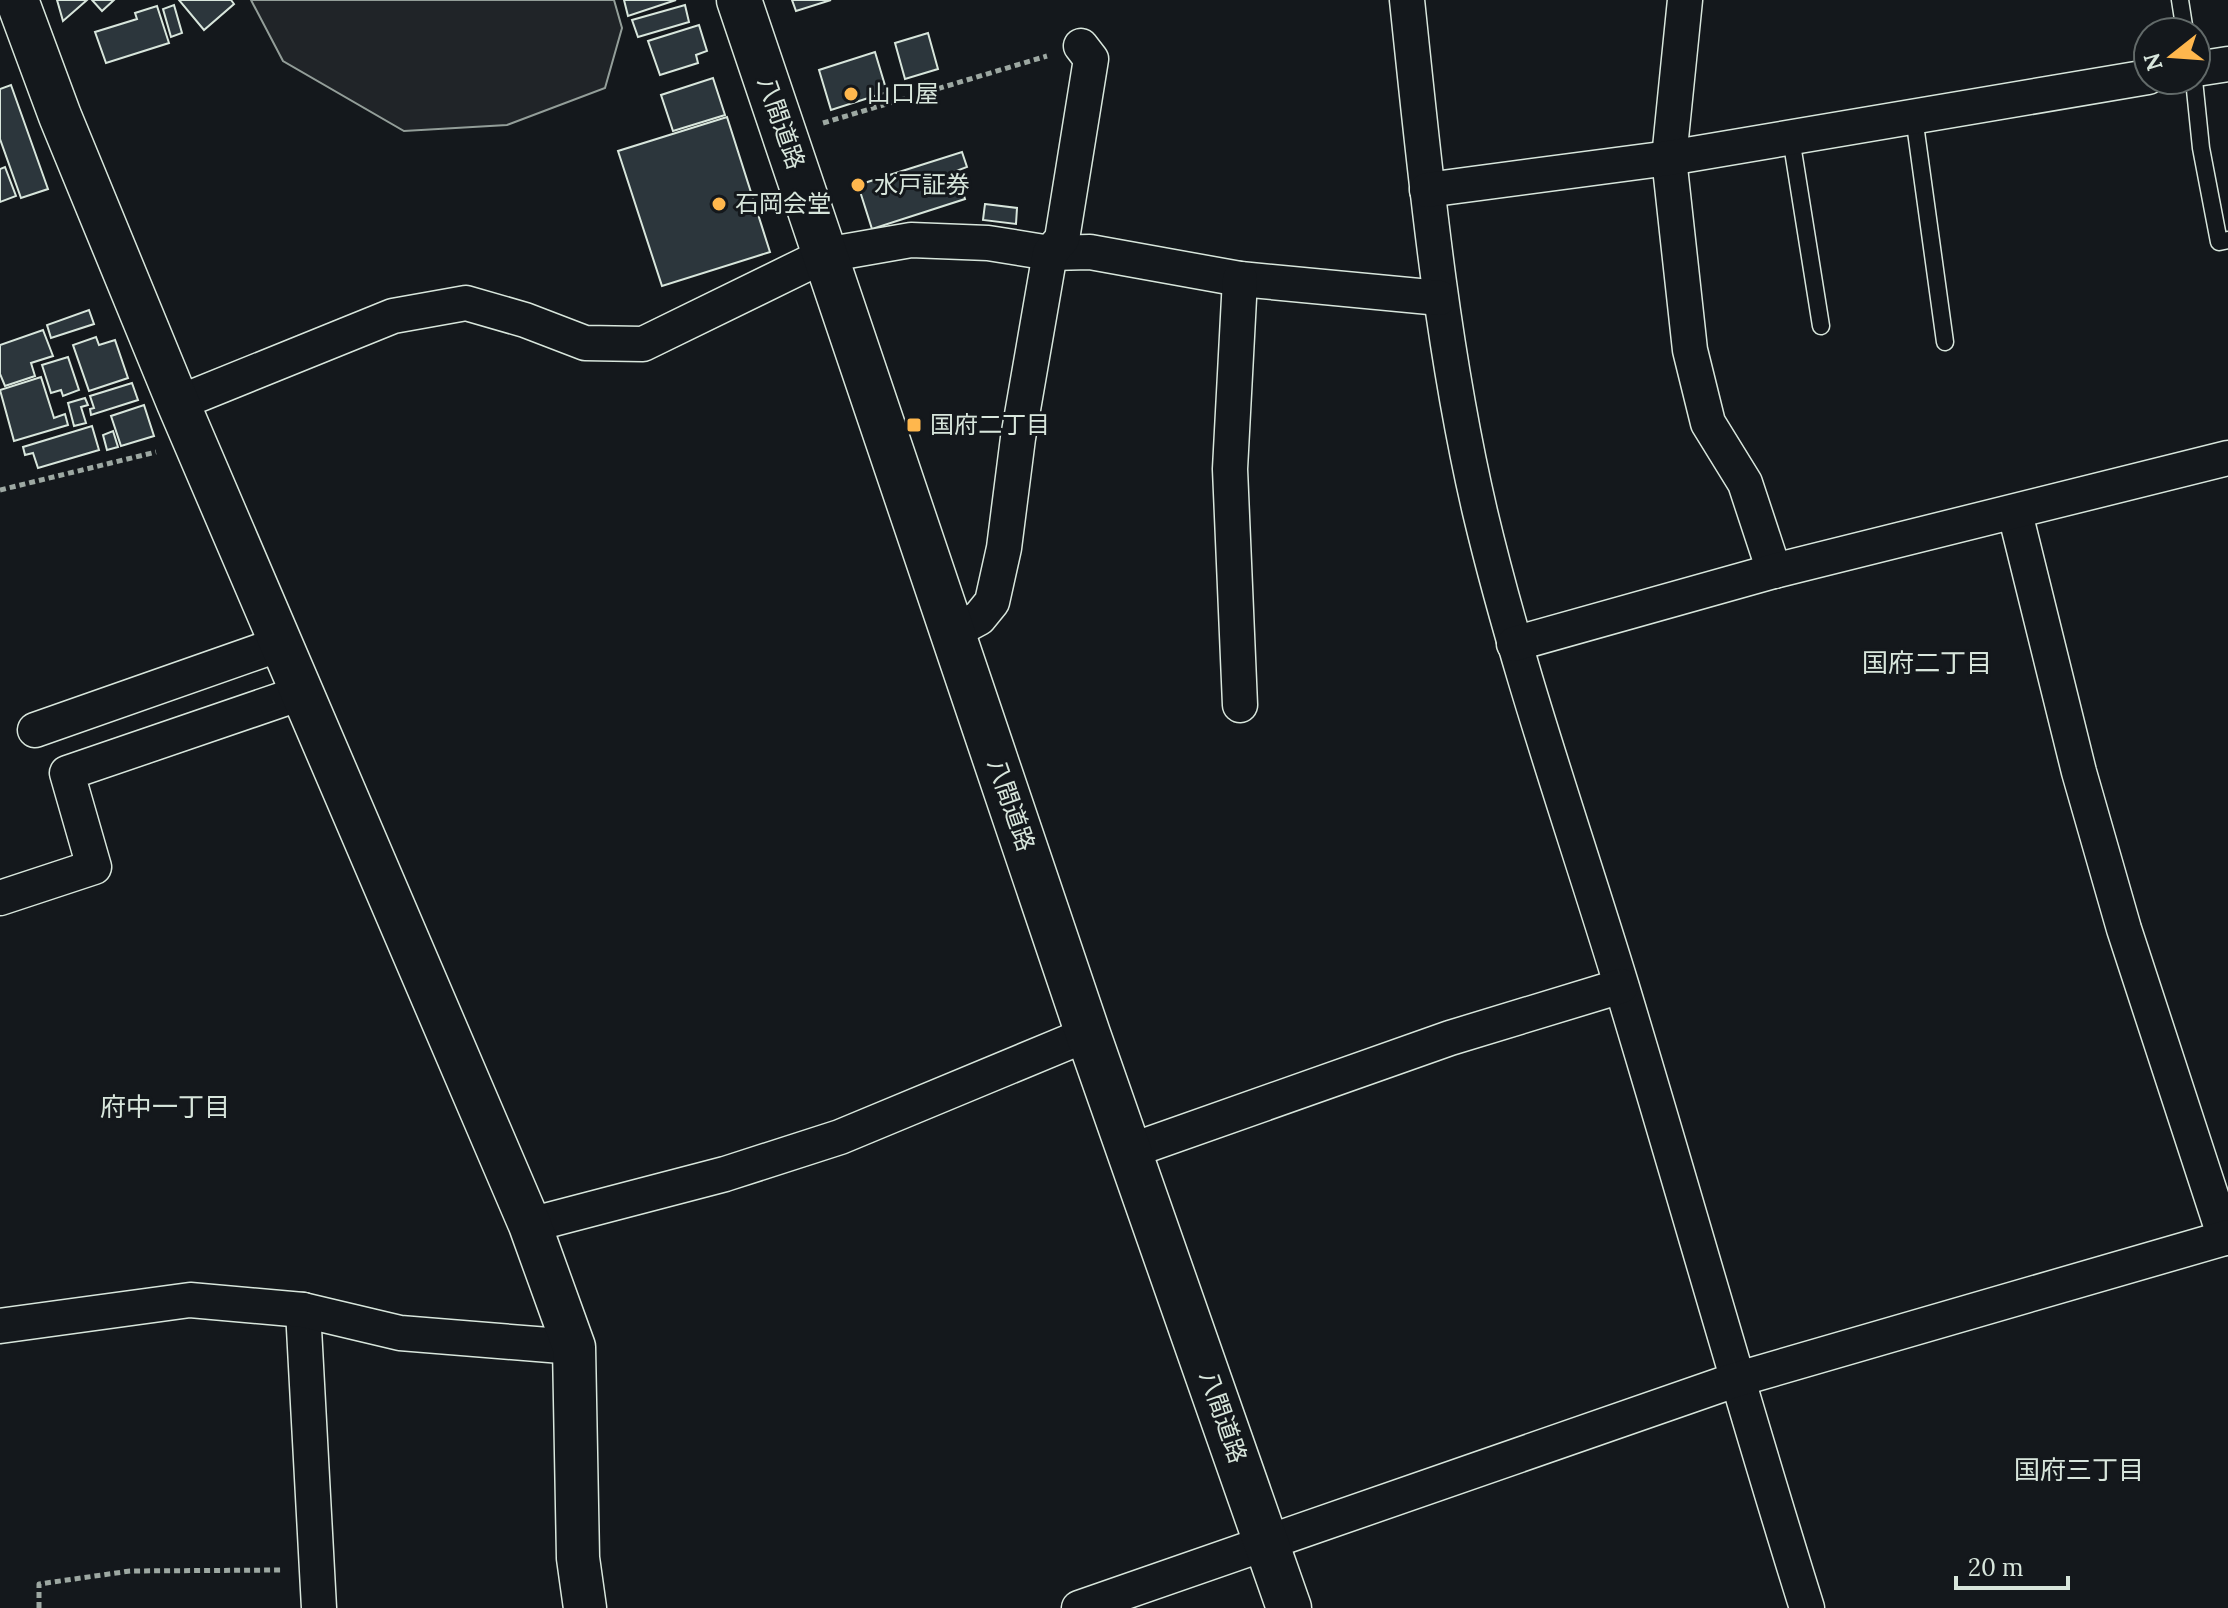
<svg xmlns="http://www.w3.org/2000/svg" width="2228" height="1608" viewBox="0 0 2228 1608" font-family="Lora,'Noto Sans JP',serif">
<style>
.green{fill:#202428;stroke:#939e99;stroke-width:2}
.building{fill:#2c363c;stroke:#d8e6dc;stroke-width:2}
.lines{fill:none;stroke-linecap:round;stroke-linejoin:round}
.service-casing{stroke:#d8e6dc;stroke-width:19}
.minor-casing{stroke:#d8e6dc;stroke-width:37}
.tertiary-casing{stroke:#d8e6dc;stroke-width:45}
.secondary-casing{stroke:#d8e6dc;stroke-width:47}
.path{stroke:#9da8a2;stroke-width:5;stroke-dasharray:6 4;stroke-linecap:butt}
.service{stroke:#14181c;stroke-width:16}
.minor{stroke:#14181c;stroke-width:34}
.tertiary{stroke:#14181c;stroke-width:42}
.secondary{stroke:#14181c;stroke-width:44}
.poi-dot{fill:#ffb74d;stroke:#14181c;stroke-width:3}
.labels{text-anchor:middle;stroke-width:6;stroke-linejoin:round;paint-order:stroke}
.poi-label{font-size:24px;fill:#d8e6dc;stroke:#14181c;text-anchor:start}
.street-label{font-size:24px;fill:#d8e6dc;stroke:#14181c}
.neighbourhood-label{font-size:26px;fill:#d8e6dc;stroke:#14181c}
</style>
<rect width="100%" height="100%" fill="#14181c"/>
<path class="green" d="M 251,0 L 614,0 L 622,28 L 605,88 L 507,125 L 404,131 L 283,61 Z"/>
<g class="building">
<path d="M 57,0 L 87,0 L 63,21 Z"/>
<path d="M 92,0 L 114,0 L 102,11 Z"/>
<path d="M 179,0 L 231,0 L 234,4 L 204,30 Z"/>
<path d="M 624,0 L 676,0 L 628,16 Z"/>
<path d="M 792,0 L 831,0 L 796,11 Z"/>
<path d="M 174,5 L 182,33 L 171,37 L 163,9 Z"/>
<path d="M 685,5 L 689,22 L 638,37 L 632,20 Z"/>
<path d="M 157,6 L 169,43 L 106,63 L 95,32 L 137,19 L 135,13 Z"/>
<path d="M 699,25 L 707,51 L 696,55 L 698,63 L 660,75 L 648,41 Z"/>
<path d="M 928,33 L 938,69 L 905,79 L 895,43 Z"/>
<path d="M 875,52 L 887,92 L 831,110 L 819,70 Z"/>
<path d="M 713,78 L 725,115 L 673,131 L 661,95 Z"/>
<path d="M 11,85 L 48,189 L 21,198 L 0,139 L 0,89 Z"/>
<path d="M 727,117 L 770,252 L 662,286 L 618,151 Z"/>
<path d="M 962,152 L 967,167 L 956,171 L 965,199 L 872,229 L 858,185 Z"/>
<path d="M 5,167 L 16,196 L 0,202 L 0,169 Z"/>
<path d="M 985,204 L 1017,208 L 1016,224 L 983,220 Z"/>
<path d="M 89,310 L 94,324 L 51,338 L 47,325 Z"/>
<path d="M 43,330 L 53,356 L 31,363 L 35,376 L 5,386 L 0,374 L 0,345 Z"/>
<path d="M 96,337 L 99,345 L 115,340 L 128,378 L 89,391 L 73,345 Z"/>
<path d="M 68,357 L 79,390 L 63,396 L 61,390 L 51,393 L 42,365 Z"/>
<path d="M 41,377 L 54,418 L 65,414 L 68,425 L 14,441 L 0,390 Z"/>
<path d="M 132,383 L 138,400 L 91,415 L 90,409 L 94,408 L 90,396 Z"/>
<path d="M 85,398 L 88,405 L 81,407 L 86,423 L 74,426 L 68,403 Z"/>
<path d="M 144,405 L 154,436 L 121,446 L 111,416 Z"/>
<path d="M 92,426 L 99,450 L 38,468 L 33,453 L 25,455 L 23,447 Z"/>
<path d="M 113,431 L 118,447 L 107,450 L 103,435 Z"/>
</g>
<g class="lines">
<defs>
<g id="service">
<path d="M 2180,0 L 2185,32"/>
<path d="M 2194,80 L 2201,148 L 2219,242 L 2228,240"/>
<path d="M 1914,117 L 1945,342"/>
<path d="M 1791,138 L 1821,326"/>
</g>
<g id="minor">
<path d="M 1407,0 C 1425,171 1441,344 1480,512 C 1518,672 1573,827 1621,984 C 1684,1192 1742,1401 1807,1608"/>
<path d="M 1685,0 L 1669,158 L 1690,350 L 1708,423 L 1745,483 L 1774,571"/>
<path d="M 2196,69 L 2228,64"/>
<path d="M 1427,190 L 1669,158 L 2148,77"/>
<path d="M 178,403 L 393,316 L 466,303 L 525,320 L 585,343 L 643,344 L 825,255 L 911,240 L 988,243 L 1050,253 L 1090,252 L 1240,279 L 1440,298"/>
<path d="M 2015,513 L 2079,772 L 2124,929 L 2225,1238"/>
<path d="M 953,632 L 979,618 L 992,602 L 1004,548 L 1018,438 L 1050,253 L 1062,239 L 1091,59 L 1081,46"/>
<path d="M 1514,644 L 1774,571 L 2228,458"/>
<path d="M 1240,705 L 1230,469 L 1240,279"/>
<path d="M 35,730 L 283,643"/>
<path d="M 0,898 L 94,867 L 67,773 L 304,692"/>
<path d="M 1130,1151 L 1450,1038 L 1621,986"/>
<path d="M 530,1225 L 725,1174 L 840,1137 L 1088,1034"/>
<path d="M 303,1310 L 319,1608"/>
<path d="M 0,1326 L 190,1300 L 303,1310 L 400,1333 L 574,1347"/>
<path d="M 1079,1608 L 1735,1380 L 2228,1237"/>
</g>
<path id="tertiary" d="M 17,0 L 60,116 L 178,403 L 530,1225 L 574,1347 L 578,1558 L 585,1608"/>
<path id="secondary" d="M 739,0 L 1088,1034 L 1289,1608"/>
</defs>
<use href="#service" class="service-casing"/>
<use href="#minor" class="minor-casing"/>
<use href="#tertiary" class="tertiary-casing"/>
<use href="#secondary" class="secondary-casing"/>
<g class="path">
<path d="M 823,123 L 1047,56"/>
<path d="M 0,490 L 156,452"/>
<path d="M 39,1608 L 39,1584 L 130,1571 L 283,1570"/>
</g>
<use href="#service" class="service"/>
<use href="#minor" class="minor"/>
<use href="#tertiary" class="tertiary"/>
<use href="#secondary" class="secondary"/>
</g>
<g class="poi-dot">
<circle cx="851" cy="94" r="8"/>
<circle cx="858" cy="185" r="8"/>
<circle cx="719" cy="204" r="8"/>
<rect x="906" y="417" width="16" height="16" rx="4"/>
</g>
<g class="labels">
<g class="poi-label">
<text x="867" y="102">山口屋</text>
<text x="874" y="193">水戸証券</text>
<text x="735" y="212">石岡会堂</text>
<text x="930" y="433">国府二丁目</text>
</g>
<g class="street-label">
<text transform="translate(781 123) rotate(71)" y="8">八間道路</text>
<text transform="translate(1011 805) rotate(71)" y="8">八間道路</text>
<text transform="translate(1223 1417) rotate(71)" y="8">八間道路</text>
</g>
<g class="neighbourhood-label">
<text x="1927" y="672">国府二丁目</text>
<text x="165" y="1116">府中一丁目</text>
<text x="2079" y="1479">国府三丁目</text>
</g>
</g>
<g transform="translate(2172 56) rotate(253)"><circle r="38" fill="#14181c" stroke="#626a69" stroke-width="2"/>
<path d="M0-6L14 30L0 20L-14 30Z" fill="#ffb74d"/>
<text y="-12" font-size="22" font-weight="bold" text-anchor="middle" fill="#d8e6dc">N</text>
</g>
<path d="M1956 1576v12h112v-12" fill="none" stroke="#d8e6dc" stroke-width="4"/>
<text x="1968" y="1576" font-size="24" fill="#d8e6dc" stroke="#14181c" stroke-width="6" paint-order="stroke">20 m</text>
</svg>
